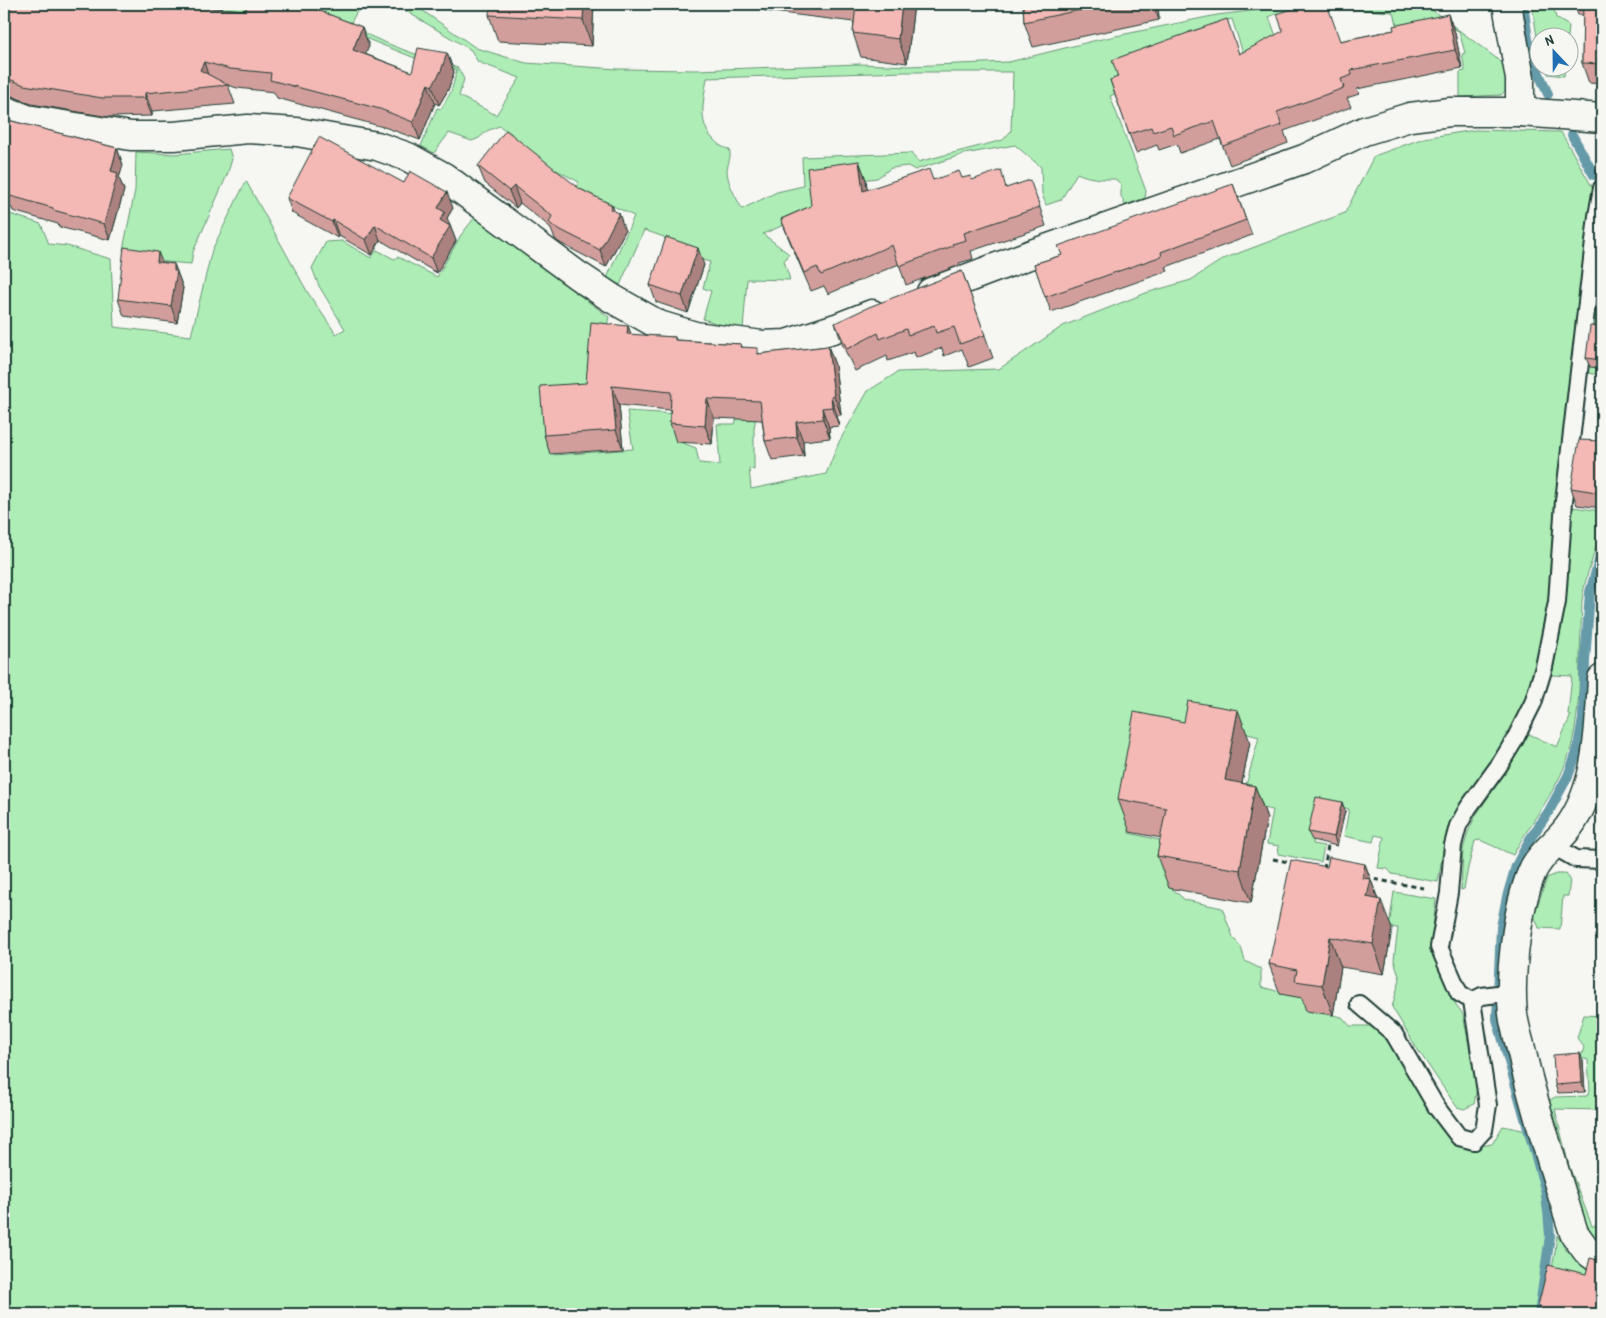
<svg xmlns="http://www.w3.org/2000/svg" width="1606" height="1318" viewBox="0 0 1606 1318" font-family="'Patrick Hand',sans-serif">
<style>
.green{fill:#aeeeb6;stroke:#669675;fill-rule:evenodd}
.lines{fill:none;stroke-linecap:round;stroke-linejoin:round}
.stream{stroke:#659aa8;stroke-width:10}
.lane-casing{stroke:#1f3d34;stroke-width:20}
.street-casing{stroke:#1f3d34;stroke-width:31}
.path{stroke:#1f3d34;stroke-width:3;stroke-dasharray:5 4;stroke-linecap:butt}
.lane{stroke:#f6f6f2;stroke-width:16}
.street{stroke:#f6f6f2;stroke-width:28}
.wall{fill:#d29e9c;stroke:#1f3d34}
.shaded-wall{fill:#ab817f;stroke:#1f3d34}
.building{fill:#f4b8b5;stroke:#1f3d34}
</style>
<rect width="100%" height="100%" fill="#f6f6f2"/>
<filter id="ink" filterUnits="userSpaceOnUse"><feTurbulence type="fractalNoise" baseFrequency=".02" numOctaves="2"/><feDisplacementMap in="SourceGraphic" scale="10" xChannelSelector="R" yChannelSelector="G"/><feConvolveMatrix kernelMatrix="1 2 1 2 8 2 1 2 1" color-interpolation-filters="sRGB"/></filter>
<g filter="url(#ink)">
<g class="green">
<path d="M 119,4 L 310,4 L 324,8 L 326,4 L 361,4 L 349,26 C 385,44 421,57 458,68 L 464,79 L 459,96 L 496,115 L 520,78 L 478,62 L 471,50 L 394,4 L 413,4 L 476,48 L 526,63 L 618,69 L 697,70 L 860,64 L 908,66 L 1009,62 L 1097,40 L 1217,15 L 1267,9 L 1279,4 L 1424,4 L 1508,67 L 1507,89 L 1501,95 L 1460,97 L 1460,72 L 1465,71 L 1462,54 L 1465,53 L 1459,31 L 1454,29 L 1400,40 L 1395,16 L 1392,12 L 1336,8 L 1280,12 L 1269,17 L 1279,44 L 1214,62 L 1243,53 L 1232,19 L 1188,32 L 1206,92 L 1179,53 L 1113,77 L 1117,93 L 1110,96 L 1146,191 L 1145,198 L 1125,205 L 1121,196 L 1121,184 L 1115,179 C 1101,179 1090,179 1077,173 L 1061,200 L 1046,205 L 1042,194 L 1041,167 L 1015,145 L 964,154 L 915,170 L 908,166 L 891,168 L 877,178 L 812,186 L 814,208 L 802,217 L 763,234 L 789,254 L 784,261 L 790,280 L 747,279 L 743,330 L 724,326 L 703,319 L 711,291 L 703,288 L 710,262 L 670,251 L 664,237 L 644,230 L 620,285 L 607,278 L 634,216 L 576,188 L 579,182 L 545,164 L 514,143 L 511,133 L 499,126 L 487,131 L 479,138 L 472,141 L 449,133 L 434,153 L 421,146 L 437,108 L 441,109 L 451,92 L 457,70 L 420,60 L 370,40 L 346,28 ZM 905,72 L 1013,72 L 1011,131 L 1003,140 L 918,162 L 911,153 L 802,157 L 803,186 L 777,192 L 742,209 C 736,197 727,183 727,170 C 728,162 732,157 729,149 C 722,148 718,144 713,139 C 697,122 704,99 707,78 Z"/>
<path d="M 1532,4 L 1553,4 L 1556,18 L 1569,26 L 1568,37 L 1538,38 L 1538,44 Z"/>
<path d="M 1546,68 L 1565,68 L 1564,76 L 1548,74 Z"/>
<path d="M 1475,130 L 1561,132 L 1595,192 L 1555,500 L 1550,602 L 1537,664 L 1527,699 L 1510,735 L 1454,814 L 1444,845 L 1438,882 L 1392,874 L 1388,869 L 1378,868 L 1384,837 L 1375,835 L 1373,842 L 1344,836 L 1349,809 L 1317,802 L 1313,844 L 1324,846 L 1321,862 L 1278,854 L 1279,846 L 1267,844 L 1273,810 L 1241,804 L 1259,737 L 1203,722 L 1133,779 L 1129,833 L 1176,844 L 1169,886 L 1185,900 L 1222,908 L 1233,937 L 1241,947 L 1245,961 L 1261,969 L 1261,987 L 1308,999 L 1309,1010 L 1342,1017 L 1350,1026 L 1371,1026 L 1387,1033 L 1470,1148 L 1492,1144 L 1503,1126 L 1527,1131 C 1535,1155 1545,1180 1549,1206 C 1553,1236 1543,1282 1540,1314 L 4,1314 L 4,212 L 41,224 L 49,244 L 67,246 L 111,259 L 114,327 L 191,336 L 212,250 L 246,181 L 308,293 L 336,334 L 345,329 L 319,286 L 312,268 L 326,242 L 342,241 L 371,258 L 377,250 L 394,259 L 398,257 L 437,277 L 461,235 L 475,217 L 609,317 L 604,339 L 587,396 L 544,399 L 555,455 L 633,449 L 627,411 L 676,414 L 680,442 L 696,448 L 699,463 L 720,465 L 717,424 L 735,424 L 737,417 L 758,405 L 754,428 L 754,470 L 749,468 L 751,489 L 826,474 L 839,442 L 868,391 L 898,372 L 999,369 L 1063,326 L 1146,293 L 1191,280 L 1223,259 L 1345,213 L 1374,156 L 1424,138 Z"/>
<path d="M 229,149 L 232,159 L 227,175 L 193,252 L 191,264 L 130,259 L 123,250 L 135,190 L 136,152 L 175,154 Z"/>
<path d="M 1602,240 L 1602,375 L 1587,373 Z"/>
<path d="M 1572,507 L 1602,511 C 1602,540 1588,565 1583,593 C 1581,603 1582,616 1581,627 C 1579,667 1581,710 1571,748 C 1560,788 1532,819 1513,855 L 1480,840 L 1475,841 L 1468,868 L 1464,889 L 1461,890 L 1463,850 L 1468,832 L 1476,815 L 1508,769 L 1529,734 L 1557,747 L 1571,715 L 1568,714 L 1572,676 L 1552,675 L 1566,603 Z"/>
<path d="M 1556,874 L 1566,874 L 1570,879 L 1568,896 L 1563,896 L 1560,929 L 1539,928 L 1534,915 L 1547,878 Z"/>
<path d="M 1394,892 L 1436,899 L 1431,946 L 1451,998 L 1463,1014 L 1477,1088 L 1474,1104 L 1464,1109 L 1457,1107 L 1447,1093 L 1416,1047 L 1392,1007 L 1400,979 L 1394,960 L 1398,928 L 1389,927 Z"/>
<path d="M 1584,1015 L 1602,1016 L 1602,1110 L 1555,1109 L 1569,1166 L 1592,1226 L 1602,1226 L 1602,1247 L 1586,1232 L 1547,1102 L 1555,1097 L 1587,1096 L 1590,1090 L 1588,1060 L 1581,1058 L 1584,1047 L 1577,1038 Z"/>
<path d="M 1557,1235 L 1566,1250 L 1592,1269 L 1590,1277 L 1546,1300 L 1555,1252 Z"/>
</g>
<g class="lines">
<g class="stream">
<path d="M 1523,4 L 1528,40 L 1540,76 L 1548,94"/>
<path d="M 1572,135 L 1594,175"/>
<path d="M 1539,1314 L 1550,1236 L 1548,1211 L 1545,1189 L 1497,1019 L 1501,927 L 1507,897 L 1516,866 L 1530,839 L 1549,811 L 1568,776 L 1577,752 L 1583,719 L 1585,661 L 1590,592 L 1602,550"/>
</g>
<defs>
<g id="lane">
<path d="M 1552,845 L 1576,859 L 1602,860"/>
<path d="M 1472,1001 L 1459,993 L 1439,947 L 1449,893 L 1453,845 L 1458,826 L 1468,808 L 1500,764 L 1514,741 L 1533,703 L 1544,667 L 1557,602 L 1564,501 L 1597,216 L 1602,188"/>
<path d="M 1472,1001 L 1482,996 L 1512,992"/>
<path d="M 1359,1004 L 1394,1034 L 1437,1108 L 1459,1137 L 1474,1141 L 1484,1130 L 1488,1105 L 1472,1001"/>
</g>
<g id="street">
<path d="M 1507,4 L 1520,79 L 1520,112"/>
<path d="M 4,110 L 27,119 L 131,136 L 174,136 L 248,129 L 297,132 L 377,146 L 408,157 L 444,177 L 577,275 L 613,299 L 659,325 L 695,336 L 762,345 L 786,344 L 839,327 L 872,314"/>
<path d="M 931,292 L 1029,255 L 1304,159 L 1364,131 L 1410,117 L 1450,112 L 1520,112 L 1602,118"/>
<path d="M 1602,679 C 1599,729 1599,786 1568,828 C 1557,843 1539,855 1532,872 C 1517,907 1509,976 1513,1014 C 1515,1030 1521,1046 1524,1062 C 1538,1120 1556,1176 1574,1233 L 1587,1251 L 1602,1262"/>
</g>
</defs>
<use href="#lane" class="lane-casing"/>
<use href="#street" class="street-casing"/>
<g class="path">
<path d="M 1273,859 L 1294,863"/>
<path d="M 1324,869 L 1328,846"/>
<path d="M 1366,878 L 1424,888"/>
</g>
<use href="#lane" class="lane"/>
<use href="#street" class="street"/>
</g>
<g class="wall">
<path d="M 4,4 L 182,4 L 183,6 L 246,10 L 279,6 L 279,4 L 322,4 L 319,11 L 362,27 L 369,46 L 365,54 L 412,72 L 447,53 L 454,72 L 448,90 L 439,105 L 435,103 L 420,140 L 387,128 L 277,98 L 274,92 L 237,88 L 228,85 L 235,104 L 152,111 L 152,116 L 109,117 L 31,104 L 10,95 L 4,95 Z"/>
<path d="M 594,4 L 592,46 L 498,41 L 489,15 Z"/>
<path d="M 762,4 L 914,4 L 907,63 L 861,57 L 853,33 L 854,22 L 765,11 Z"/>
<path d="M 1023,4 L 1158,4 L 1159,20 L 1033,47 L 1024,22 Z"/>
<path d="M 1574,4 L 1602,4 L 1602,84 L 1589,83 L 1582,63 L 1583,15 L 1578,15 Z"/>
<path d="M 1448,14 L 1455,33 L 1462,68 L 1357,89 L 1359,94 L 1347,98 L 1351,107 L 1284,131 L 1288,143 L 1230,165 L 1220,139 L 1180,153 L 1177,144 L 1159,150 L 1157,145 L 1136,153 L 1110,80 L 1239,54 L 1340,41 L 1394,30 Z"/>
<path d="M 4,119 L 117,148 L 123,165 L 119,178 L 124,190 L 110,240 L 59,227 L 58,224 L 13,211 L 12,208 L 4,206 Z"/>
<path d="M 859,161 L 866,180 L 867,190 L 933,180 L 962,178 L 972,180 L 1007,188 L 1037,199 L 1046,226 L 971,251 L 973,259 L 959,263 L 960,265 L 906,285 L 899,264 L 828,294 L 824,286 L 811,291 L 788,237 L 781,219 L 811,206 Z"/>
<path d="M 478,166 L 580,189 L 612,205 L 614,211 L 625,231 L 606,267 L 560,243 L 555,239 L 550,227 L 520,203 L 516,208 L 485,183 Z"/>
<path d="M 404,183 L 453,208 L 447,218 L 456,241 L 437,273 L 380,240 L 372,255 L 339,236 L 338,238 L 292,213 L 287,198 Z"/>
<path d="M 1233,184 L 1252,235 L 1166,267 L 1168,271 L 1051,312 L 1034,264 L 1062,255 Z"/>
<path d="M 162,263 L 174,264 L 183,288 L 177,323 L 124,316 L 118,299 Z"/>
<path d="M 704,265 L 688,313 L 656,302 L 650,285 Z"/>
<path d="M 962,271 L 993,358 L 969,367 L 962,349 L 944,356 L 942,348 L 916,358 L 914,352 L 888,361 L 887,356 L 855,371 L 843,346 L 835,323 Z"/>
<path d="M 628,326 L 631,335 L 675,337 L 676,340 L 741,344 L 742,347 L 760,354 L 828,346 L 835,365 L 841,415 L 837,415 L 839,426 L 829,427 L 830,438 L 803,441 L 804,456 L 772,460 L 765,441 L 762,420 L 714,418 L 712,444 L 676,442 L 670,423 L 670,410 L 619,405 L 623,449 L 550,454 L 544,435 L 586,383 Z"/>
<path d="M 1602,327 L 1602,368 L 1590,367 L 1586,358 Z"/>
<path d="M 1602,441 L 1602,508 L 1577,505 L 1571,488 Z"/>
<path d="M 1250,742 L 1242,783 L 1255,786 L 1267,818 L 1251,903 L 1169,888 L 1157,856 L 1161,838 L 1130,832 L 1118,799 Z"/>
<path d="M 1602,778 L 1602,835 L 1599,827 Z"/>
<path d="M 1342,802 L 1345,811 L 1337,846 L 1312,840 L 1308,832 Z"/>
<path d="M 1365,864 L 1378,899 L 1392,929 L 1384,974 L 1341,967 L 1333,1015 L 1306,1011 L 1302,998 L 1280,994 L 1269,964 Z"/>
<path d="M 1583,1061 L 1585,1092 L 1558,1093 L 1555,1085 Z"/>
</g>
<g class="shaded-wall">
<path d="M 308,4 L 322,4 L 314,25 L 307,6 Z"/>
<path d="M 584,4 L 594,4 L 592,46 L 583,20 Z"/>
<path d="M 902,4 L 914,4 L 907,63 L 898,39 Z"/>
<path d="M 1153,4 L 1158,4 L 1159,20 Z"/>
<path d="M 1448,14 L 1455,33 L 1462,68 L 1455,50 Z"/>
<path d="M 362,27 L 369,46 L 360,68 L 353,50 Z"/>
<path d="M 447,53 L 454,72 L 448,90 L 439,105 L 432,86 Z"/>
<path d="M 204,62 L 210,81 L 200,70 Z"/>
<path d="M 428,84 L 435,103 L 420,140 L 413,122 Z"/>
<path d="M 145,93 L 152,111 L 152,116 L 145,98 Z"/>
<path d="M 117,148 L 123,165 L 119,178 L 124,190 L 110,240 L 104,224 L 111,171 Z"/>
<path d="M 859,161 L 866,180 L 870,210 L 863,191 Z"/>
<path d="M 514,186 L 520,203 L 516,208 L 509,191 Z"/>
<path d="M 447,192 L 453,208 L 447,218 L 456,241 L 437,273 L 431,258 L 440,220 L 438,208 Z"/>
<path d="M 612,205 L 617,218 L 619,213 L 625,231 L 606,267 L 600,250 L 610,209 Z"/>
<path d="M 333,220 L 339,236 L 338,238 L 332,222 Z"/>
<path d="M 375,225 L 380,240 L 372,255 L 366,240 Z"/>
<path d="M 698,248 L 704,265 L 688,313 L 682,296 Z"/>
<path d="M 158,252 L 165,269 L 157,262 Z"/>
<path d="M 174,264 L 183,288 L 177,323 L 171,306 Z"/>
<path d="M 628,326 L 635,344 L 627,334 Z"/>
<path d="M 828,346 L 835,365 L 841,415 L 834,396 Z"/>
<path d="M 612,386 L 619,405 L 623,449 L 616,430 Z"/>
<path d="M 831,396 L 837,415 L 839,426 L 832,407 Z"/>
<path d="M 707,399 L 714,418 L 712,444 L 705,426 Z"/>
<path d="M 822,408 L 829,427 L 830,438 L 823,419 Z"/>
<path d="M 796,422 L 803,441 L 804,456 L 797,437 Z"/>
<path d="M 1238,710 L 1250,742 L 1236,813 L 1225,780 Z"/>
<path d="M 1255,786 L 1267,818 L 1251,903 L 1240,870 Z"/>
<path d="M 1342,802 L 1345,811 L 1337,846 L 1334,837 Z"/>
<path d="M 1365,864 L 1380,905 L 1381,900 L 1392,929 L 1384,974 L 1373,944 L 1367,897 L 1362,878 Z"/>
<path d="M 1330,937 L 1341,967 L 1333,1015 L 1322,985 Z"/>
<path d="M 1580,1053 L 1583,1061 L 1585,1092 L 1582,1083 Z"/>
</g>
<g class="building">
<path d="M 4,4 L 181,4 L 181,6 L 246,10 L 247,4 L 265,4 L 279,6 L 279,4 L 308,4 L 307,6 L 362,27 L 353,50 L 412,72 L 418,48 L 447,53 L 441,71 L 432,86 L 428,84 L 413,122 L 380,109 L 270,80 L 271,73 L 230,69 L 204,62 L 200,70 L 228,85 L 145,93 L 145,98 L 102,98 L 24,85 L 4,77 Z"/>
<path d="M 490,4 L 584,4 L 583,20 L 489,15 Z"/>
<path d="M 856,4 L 902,4 L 898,39 L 853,33 Z"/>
<path d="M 1023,4 L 1108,4 L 1024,22 Z"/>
<path d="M 1307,4 L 1327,4 L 1340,41 L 1394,30 L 1393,26 L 1448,14 L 1455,50 L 1351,70 L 1352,75 L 1341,79 L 1344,88 L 1277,112 L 1282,125 L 1223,146 L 1214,121 L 1174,135 L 1171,126 L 1153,132 L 1151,127 L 1129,134 L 1110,80 L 1118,77 L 1112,60 L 1227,19 L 1239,54 L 1283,31 L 1277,14 Z"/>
<path d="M 1583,4 L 1602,4 L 1602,64 L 1582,63 Z"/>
<path d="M 4,119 L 117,148 L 111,171 L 118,173 L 104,224 L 53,210 L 53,208 L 7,195 L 8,192 L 4,191 Z"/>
<path d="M 506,130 L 580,189 L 612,205 L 610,209 L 619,213 L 600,250 L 553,226 L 549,222 L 552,216 L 514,186 L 509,191 L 478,166 Z"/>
<path d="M 319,137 L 404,183 L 410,171 L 447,192 L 438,208 L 445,212 L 440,220 L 450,226 L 431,258 L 375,225 L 366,240 L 333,220 L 332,222 L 287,198 Z"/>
<path d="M 859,161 L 863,191 L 929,169 L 933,180 L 959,171 L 962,178 L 971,176 L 972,180 L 1001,170 L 1006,188 L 1030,180 L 1040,207 L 964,233 L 966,240 L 952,244 L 953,246 L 899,266 L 892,245 L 821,275 L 817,267 L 804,273 L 781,219 L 811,206 L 807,168 Z"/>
<path d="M 1233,184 L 1246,220 L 1161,252 L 1162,256 L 1045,297 L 1034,264 L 1062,255 L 1058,246 Z"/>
<path d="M 666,237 L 698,248 L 682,296 L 650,285 Z"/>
<path d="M 124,247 L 158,252 L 157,262 L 174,264 L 174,271 L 177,271 L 171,306 L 118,299 Z"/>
<path d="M 962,271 L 985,335 L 960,344 L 954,327 L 936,333 L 934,326 L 908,335 L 906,329 L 880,339 L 878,333 L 847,349 L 835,323 L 869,307 Z"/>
<path d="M 591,322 L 628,326 L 627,334 L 675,337 L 675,340 L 741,344 L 740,347 L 758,348 L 758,354 L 828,346 L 834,396 L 831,396 L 832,407 L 822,408 L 823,419 L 796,422 L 797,437 L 765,441 L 760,401 L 707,399 L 705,426 L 670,423 L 671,392 L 612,386 L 616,430 L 544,435 L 540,386 L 586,383 Z"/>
<path d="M 1590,326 L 1602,327 L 1602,360 L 1586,358 Z"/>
<path d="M 1579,440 L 1602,441 L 1602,493 L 1571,488 Z"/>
<path d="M 1188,701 L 1238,710 L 1225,780 L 1255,786 L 1240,870 L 1157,856 L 1166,808 L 1118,799 L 1134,712 L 1184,722 Z"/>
<path d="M 1602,778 L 1602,827 L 1599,827 Z"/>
<path d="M 1316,797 L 1342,802 L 1334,837 L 1308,832 Z"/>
<path d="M 1329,857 L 1365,864 L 1362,878 L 1371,879 L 1367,897 L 1381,900 L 1373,944 L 1330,937 L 1322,985 L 1295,981 L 1297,970 L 1269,964 L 1291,860 L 1327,867 Z"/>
<path d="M 1580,1053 L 1582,1083 L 1555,1085 L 1553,1055 Z"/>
<path d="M 1590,1258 L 1602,1261 L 1602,1314 L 1538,1314 L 1540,1307 L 1538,1306 L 1548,1265 L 1586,1274 Z"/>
</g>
</g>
<rect width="1606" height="1318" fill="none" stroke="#f6f6f2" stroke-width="20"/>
<rect x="10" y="10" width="1586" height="1298" fill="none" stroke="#1f3d34" stroke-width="2" filter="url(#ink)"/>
<g transform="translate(1554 52) rotate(338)"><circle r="24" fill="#f6f6f2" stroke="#a0aca6"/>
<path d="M0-4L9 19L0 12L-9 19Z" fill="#1f6fb2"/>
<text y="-8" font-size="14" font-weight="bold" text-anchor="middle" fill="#1f3d34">N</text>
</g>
</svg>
